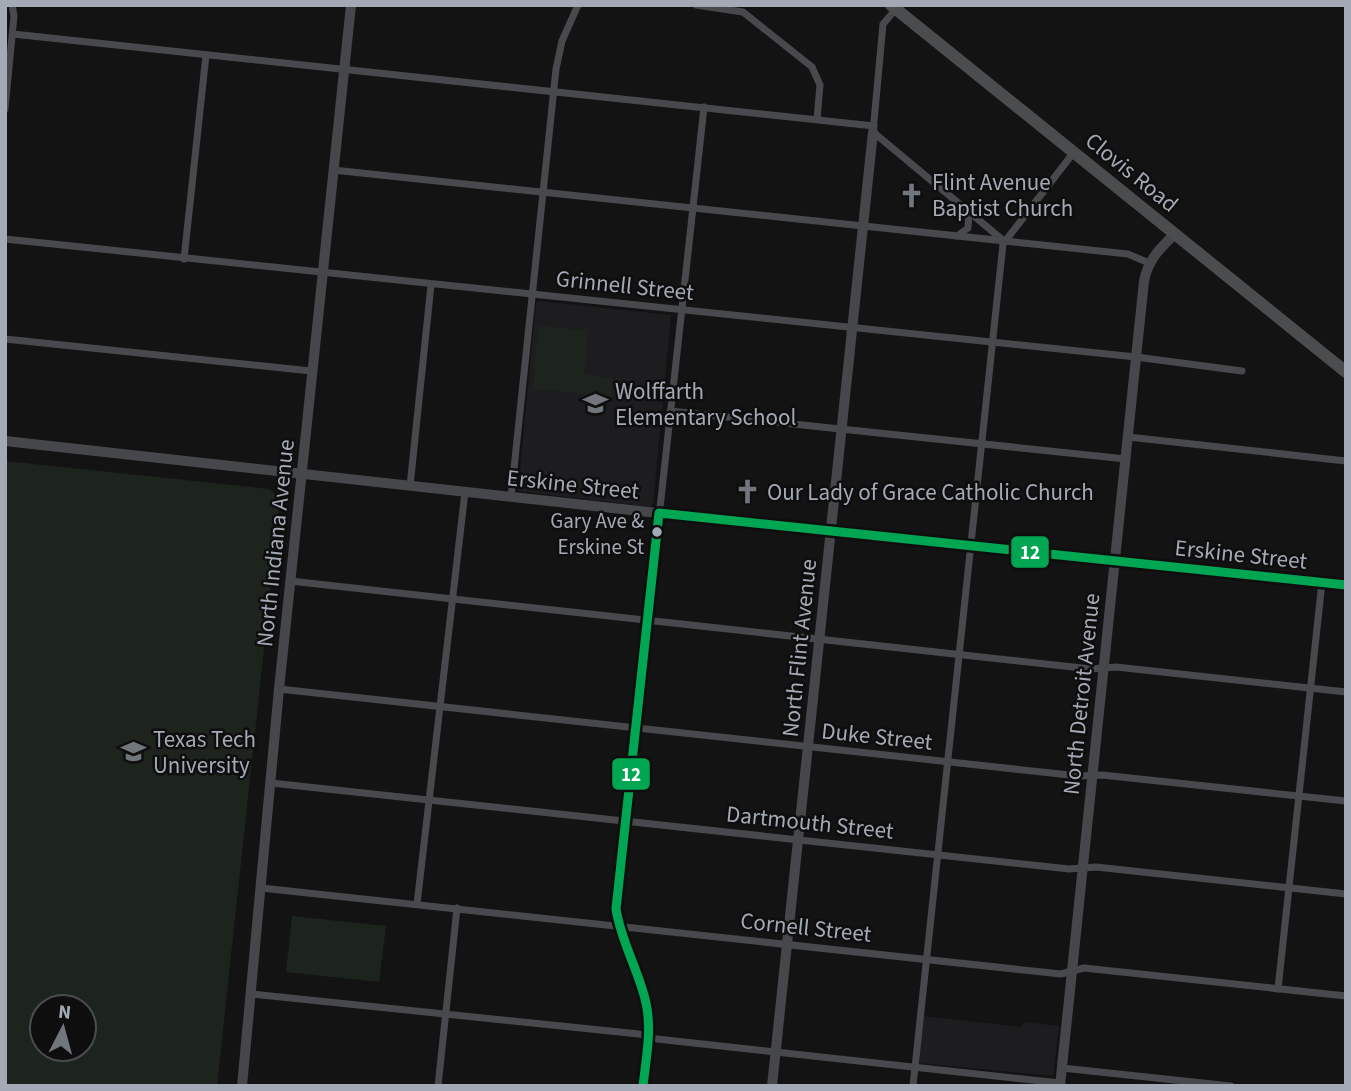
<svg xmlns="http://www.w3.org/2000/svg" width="1351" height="1091" viewBox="0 0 1351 1091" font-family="'Source Sans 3',sans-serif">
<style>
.built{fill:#1d1d1f}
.green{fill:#1d241d;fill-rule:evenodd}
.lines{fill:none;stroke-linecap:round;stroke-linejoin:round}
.street{stroke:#48494c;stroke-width:7}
.secondary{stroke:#46474a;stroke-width:10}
.highway{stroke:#4a4c4e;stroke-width:12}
.bus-1-casing{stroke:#0e0e0f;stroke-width:14}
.bus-1{stroke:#00a651;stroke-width:9}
.bus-dot{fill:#a4aab5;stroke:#0e0e0f;stroke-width:2.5}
.labels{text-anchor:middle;stroke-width:5;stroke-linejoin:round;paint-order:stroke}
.bus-label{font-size:21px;fill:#a4aab5;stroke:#0e0e0f;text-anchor:end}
.street-label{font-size:23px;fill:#a4aab5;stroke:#0e0e0f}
.poi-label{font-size:23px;fill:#a4aab5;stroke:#0e0e0f;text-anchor:start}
.line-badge{stroke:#0e0e0f;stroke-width:2.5}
.badge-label{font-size:19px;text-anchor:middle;font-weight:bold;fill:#fff}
</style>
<rect width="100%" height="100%" fill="#131313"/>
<g class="built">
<path d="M 539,301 L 671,315 L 653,503 L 650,507 L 518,491 L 536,303 Z"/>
<path d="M 923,1016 L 1022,1027 L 1024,1022 L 1059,1026 L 1053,1076 L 919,1063 Z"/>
</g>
<g class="green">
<path d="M 538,326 L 588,330 L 584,374 L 612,378 L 611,396 L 533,389 Z"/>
<path d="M 5,461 L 269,489 L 280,499 L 217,1086 L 5,1086 ZM 84,1007 L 84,1049 L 42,1049 L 42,1007 Z"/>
<path d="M 292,916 L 386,926 L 379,982 L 286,972 Z"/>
</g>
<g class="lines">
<g class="street">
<path d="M 696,5 L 743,12 L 812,67 L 820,85 L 817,119"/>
<path d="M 896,9 L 883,24 L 873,132 L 1004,241"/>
<path d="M 13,34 L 874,126"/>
<path d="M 5,109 L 14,16 L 12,5"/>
<path d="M 333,170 L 1128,254 L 1149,263"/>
<path d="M 957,236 L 968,228 L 969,213"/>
<path d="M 5,239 L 1136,357 L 1242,371"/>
<path d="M 184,259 L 206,55"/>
<path d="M 5,339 L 311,371"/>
<path d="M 670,411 L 1126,459"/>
<path d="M 1128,437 L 1346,461"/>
<path d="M 410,486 L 431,285"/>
<path d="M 511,497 L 556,69 L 562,41 L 578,5"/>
<path d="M 290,581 L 1091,669 L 1116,667 L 1346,692"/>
<path d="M 279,689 L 1079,776 L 1102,775 L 1346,801"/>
<path d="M 271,783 L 1069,869 L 1096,867 L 1346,894"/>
<path d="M 261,888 L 1061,974 L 1084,968 L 1346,996"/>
<path d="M 417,904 L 465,492"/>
<path d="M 1278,989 L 1322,582"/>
<path d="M 251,994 L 639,1034 L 657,1039 L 1060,1083"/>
<path d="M 1062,1068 L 1231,1086"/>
<path d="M 438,1086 L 457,908"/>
<path d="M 643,1086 C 646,1055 653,1023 643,993 C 634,964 619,940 616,909 L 704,107"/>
<path d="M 913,1086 L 1003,244 L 1074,152"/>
</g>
<g class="secondary">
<path d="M 5,441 L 830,532 L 1346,585"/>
<path d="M 242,1086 L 279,689 L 351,5"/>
<path d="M 772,1086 L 873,132"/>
<path d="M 1060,1086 L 1144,281 C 1148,260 1160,248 1175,234"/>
</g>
<path class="highway" d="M 891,5 L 1346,372"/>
<defs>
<path id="bus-1" d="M 643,1086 C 646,1059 652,1030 646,1003 C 639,971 621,942 616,909 L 659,513 L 1346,585"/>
</defs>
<use href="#bus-1" class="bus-1-casing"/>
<use href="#bus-1" class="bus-1"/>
</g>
<defs>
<symbol id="church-bare" viewBox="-9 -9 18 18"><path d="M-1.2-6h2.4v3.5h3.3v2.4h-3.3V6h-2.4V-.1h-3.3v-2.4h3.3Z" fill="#71757c" stroke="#0e0e0f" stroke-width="2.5" paint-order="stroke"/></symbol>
<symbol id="school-bare" viewBox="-9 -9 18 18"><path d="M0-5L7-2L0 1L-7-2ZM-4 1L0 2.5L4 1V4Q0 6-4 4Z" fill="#71757c" stroke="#0e0e0f" stroke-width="2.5" paint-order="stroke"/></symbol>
<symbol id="university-bare" viewBox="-9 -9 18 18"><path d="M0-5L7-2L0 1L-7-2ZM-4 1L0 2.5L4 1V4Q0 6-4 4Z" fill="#71757c" stroke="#0e0e0f" stroke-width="2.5" paint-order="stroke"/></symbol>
</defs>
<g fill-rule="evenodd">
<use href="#church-bare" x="894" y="178" width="35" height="35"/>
<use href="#school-bare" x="578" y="386" width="35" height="35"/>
<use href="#church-bare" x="730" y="474" width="35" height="35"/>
<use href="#university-bare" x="116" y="734" width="35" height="35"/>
</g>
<circle class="bus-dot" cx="657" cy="532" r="6"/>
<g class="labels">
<g class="bus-label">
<text x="644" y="528">Gary Ave &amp;<tspan x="644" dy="26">Erskine St</tspan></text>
</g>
<g class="street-label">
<text transform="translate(1132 172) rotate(39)" y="8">Clovis Road</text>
<text transform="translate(625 285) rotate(6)" y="8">Grinnell Street</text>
<text transform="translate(573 484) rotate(6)" y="8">Erskine Street</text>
<text transform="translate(275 543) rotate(-84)" y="8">North Indiana Avenue</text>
<text transform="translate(1241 554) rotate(6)" y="8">Erskine Street</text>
<text transform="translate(799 648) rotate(-84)" y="8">North Flint Avenue</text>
<text transform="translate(1081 694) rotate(-84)" y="8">North Detroit Avenue</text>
<text transform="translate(877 736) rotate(6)" y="8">Duke Street</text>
<text transform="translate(810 822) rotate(6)" y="8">Dartmouth Street</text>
<text transform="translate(806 927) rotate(6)" y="8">Cornell Street</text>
</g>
<g class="poi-label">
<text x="932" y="190">Flint Avenue<tspan x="932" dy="26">Baptist Church</tspan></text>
<text x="615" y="399">Wolffarth<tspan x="615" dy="26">Elementary School</tspan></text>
<text x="767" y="500">Our Lady of Grace Catholic Church</text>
<text x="153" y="747">Texas Tech<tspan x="153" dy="26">University</tspan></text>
</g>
</g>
<g class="line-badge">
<rect x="1010" y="535" width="40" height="34" rx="7" fill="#00a651"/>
<rect x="611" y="757" width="40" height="34" rx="7" fill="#00a651"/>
</g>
<g class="badge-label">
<text x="1030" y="559">12</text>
<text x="631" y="781">12</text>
</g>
<rect width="1351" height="1091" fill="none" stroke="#a4aab5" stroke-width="14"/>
<g transform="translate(63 1028) rotate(6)"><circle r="33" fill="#0e0e0f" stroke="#4a4c51" stroke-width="2"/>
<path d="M0-5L12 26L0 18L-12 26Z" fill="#71757c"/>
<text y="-10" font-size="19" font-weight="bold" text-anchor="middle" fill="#a4aab5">N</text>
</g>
</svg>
